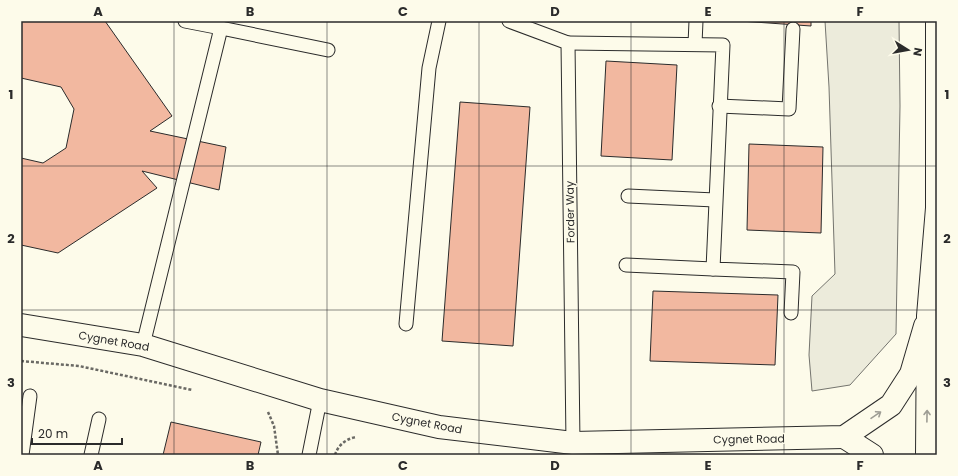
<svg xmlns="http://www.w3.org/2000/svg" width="958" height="476" viewBox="0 0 958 476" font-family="Poppins,sans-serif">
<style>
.green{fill:#ecebdb;stroke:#74746e}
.building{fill:#f2b8a0;stroke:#2b2b2b}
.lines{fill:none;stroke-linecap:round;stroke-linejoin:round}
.lane-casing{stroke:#2b2b2b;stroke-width:15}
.street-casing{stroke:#2b2b2b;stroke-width:24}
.secondary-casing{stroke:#2b2b2b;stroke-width:24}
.path{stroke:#6a6964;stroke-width:2.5;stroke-dasharray:3 2;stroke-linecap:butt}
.lane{stroke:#fdfbea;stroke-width:13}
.street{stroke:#fdfbea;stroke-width:22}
.secondary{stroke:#fdfbea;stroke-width:22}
.oneway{stroke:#9e9d94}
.grid{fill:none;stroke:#2b2b2b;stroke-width:1;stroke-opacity:0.55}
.labels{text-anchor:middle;stroke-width:3;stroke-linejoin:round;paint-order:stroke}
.street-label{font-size:11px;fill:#2b2b2b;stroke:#fdfbea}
.neatline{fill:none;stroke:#2b2b2b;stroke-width:1.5}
.grid-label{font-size:13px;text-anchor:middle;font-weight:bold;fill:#2b2b2b}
</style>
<rect width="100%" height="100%" fill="#fdfbea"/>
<path class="green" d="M 825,21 L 899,21 L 900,106 L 896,334 L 850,385 L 812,391 L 809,355 L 812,296 L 835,274 L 829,87 Z"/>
<g class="building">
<path d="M 21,21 L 105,21 L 172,116 L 150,131 L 226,147 L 219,190 L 142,171 L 157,188 L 58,253 L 21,245 L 21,158 L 43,163 L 66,148 L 74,109 L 61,87 L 21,78 Z"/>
<path d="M 740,21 L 811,21 L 811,26 Z"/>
<path d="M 606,61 L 677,65 L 672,160 L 601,156 Z"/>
<path d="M 460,102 L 530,107 L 513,346 L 442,341 Z"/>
<path d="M 749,144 L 823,147 L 821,233 L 747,230 Z"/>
<path d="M 653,291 L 778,295 L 775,365 L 650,361 Z"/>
<path d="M 171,422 L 261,442 L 258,455 L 163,455 Z"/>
</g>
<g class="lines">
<defs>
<g id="lane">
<path d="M 509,21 L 568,43 L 573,443"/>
<path d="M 221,28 L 328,50"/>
<path d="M 568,43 L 723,45 L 713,269 L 793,272 L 791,313"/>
<path d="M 695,44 L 696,21"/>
<path d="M 719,106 L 789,109 L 793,29"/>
<path d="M 628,196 L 715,200"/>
<path d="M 626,265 L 713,269"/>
<path d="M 406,324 L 429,68 L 439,21"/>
<path d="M 143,345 L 221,28 L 185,21"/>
<path d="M 22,455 L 30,396"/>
<path d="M 91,455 L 99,419"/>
<path d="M 309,455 L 320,400"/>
</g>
<g id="street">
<path d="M 21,325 L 143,345 L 320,400 L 439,427 L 573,443 L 844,437 L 891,405 L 911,374 L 925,326"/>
<path d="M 844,437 L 872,455"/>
</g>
<path id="secondary" d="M 927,455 L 928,316 L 937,208 L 937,21"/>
</defs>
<use href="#lane" class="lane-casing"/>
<use href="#street" class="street-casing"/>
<use href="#secondary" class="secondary-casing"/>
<g class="path">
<path d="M 21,361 L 79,366 L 192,390"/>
<path d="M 268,412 L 274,426 L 278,455"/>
<path d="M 335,455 C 338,445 346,439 356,437"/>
</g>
<use href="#lane" class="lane"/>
<use href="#street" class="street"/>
<use href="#secondary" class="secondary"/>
</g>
<defs><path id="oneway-shaft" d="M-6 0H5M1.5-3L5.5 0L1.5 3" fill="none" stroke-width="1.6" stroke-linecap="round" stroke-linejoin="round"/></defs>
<g class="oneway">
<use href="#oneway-shaft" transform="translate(876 415) rotate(-34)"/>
<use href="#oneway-shaft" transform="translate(927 416) rotate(-89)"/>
</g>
<path class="grid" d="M 174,21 L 174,455M 327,21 L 327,455M 479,21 L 479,455M 631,21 L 631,455M 784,21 L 784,455M 21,166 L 937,166M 21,310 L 937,310"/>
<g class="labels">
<g class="street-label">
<text transform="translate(570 212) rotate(-91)" y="4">Forder Way</text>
<text transform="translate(114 341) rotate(10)" y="4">Cygnet Road</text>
<text transform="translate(427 423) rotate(11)" y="4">Cygnet Road</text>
<text transform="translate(749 439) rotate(-1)" y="4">Cygnet Road</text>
</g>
</g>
<rect width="958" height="476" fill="none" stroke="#fdfbea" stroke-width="44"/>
<g transform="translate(908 50) rotate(101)" stroke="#fdfbea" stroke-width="3" paint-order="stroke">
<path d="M0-3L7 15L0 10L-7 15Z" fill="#2b2b2b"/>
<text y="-6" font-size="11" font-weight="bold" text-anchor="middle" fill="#2b2b2b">N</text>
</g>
<path d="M32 438v6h90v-6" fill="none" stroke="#2b2b2b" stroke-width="2"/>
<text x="38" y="438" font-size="12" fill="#2b2b2b" stroke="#fdfbea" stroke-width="3" paint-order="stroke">20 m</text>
<rect x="22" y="22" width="914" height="432" class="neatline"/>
<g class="grid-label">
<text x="98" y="16">A</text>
<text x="250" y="16">B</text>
<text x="403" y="16">C</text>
<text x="555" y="16">D</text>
<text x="708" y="16">E</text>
<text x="860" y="16">F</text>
<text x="11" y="99">1</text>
<text x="947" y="99">1</text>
<text x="11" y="243">2</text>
<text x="947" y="243">2</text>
<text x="11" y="387">3</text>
<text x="947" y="387">3</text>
<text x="98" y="470">A</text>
<text x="250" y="470">B</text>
<text x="403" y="470">C</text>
<text x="555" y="470">D</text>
<text x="708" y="470">E</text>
<text x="860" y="470">F</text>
</g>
</svg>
